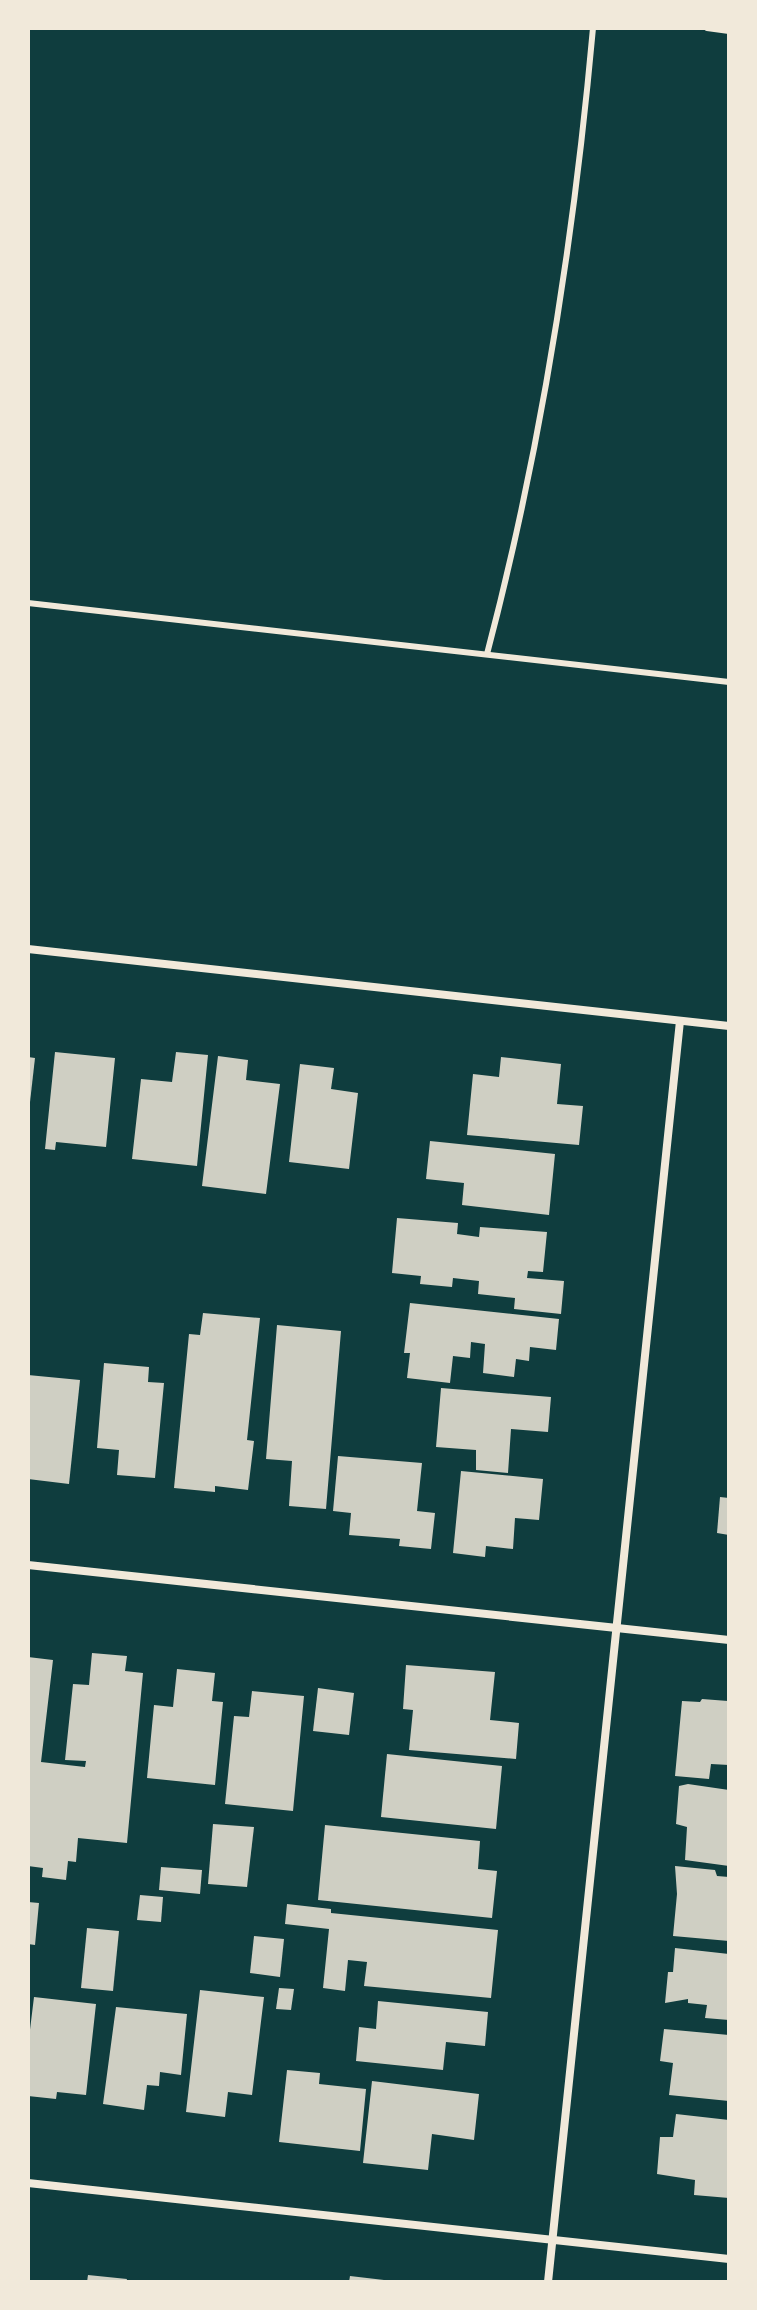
<svg xmlns="http://www.w3.org/2000/svg" width="757" height="2310" viewBox="0 0 757 2310" font-family="'Roboto Condensed',sans-serif">
<style>
.building{fill:#cfcfc3}
.lines{fill:none;stroke-linecap:round;stroke-linejoin:round}
.service{stroke:#f1e9da;stroke-width:6}
.minor{stroke:#f1e9da;stroke-width:8}
</style>
<rect width="100%" height="100%" fill="#0f3d3e"/>
<g class="building">
<path d="M 55,1052 L 115,1058 L 106,1147 L 56,1142 L 55,1150 L 45,1149 Z"/>
<path d="M 176,1052 L 208,1055 L 197,1166 L 132,1159 L 141,1079 L 172,1082 Z"/>
<path d="M 218,1056 L 248,1060 L 246,1080 L 280,1084 L 266,1194 L 202,1186 Z"/>
<path d="M 28,1057 L 35,1058 L 30,1102 L 28,1102 Z"/>
<path d="M 501,1057 L 561,1064 L 557,1104 L 583,1106 L 579,1145 L 467,1135 L 473,1074 L 499,1077 Z"/>
<path d="M 300,1064 L 334,1068 L 331,1089 L 358,1093 L 349,1169 L 289,1162 Z"/>
<path d="M 430,1141 L 555,1154 L 549,1215 L 462,1205 L 464,1183 L 426,1179 Z"/>
<path d="M 397,1218 L 458,1223 L 457,1234 L 479,1237 L 480,1227 L 547,1232 L 543,1272 L 528,1271 L 527,1278 L 564,1281 L 561,1314 L 514,1309 L 515,1298 L 478,1294 L 479,1281 L 453,1278 L 452,1287 L 420,1284 L 421,1276 L 392,1273 Z"/>
<path d="M 410,1303 L 559,1319 L 556,1350 L 530,1347 L 529,1361 L 516,1359 L 514,1377 L 483,1373 L 485,1344 L 471,1342 L 470,1358 L 453,1356 L 450,1383 L 407,1378 L 410,1353 L 404,1353 Z"/>
<path d="M 203,1313 L 260,1318 L 247,1440 L 254,1441 L 248,1490 L 215,1486 L 215,1492 L 174,1488 L 189,1334 L 200,1335 Z"/>
<path d="M 277,1325 L 341,1331 L 326,1509 L 289,1506 L 292,1461 L 266,1459 Z"/>
<path d="M 104,1363 L 149,1367 L 148,1382 L 164,1383 L 155,1478 L 117,1475 L 119,1450 L 97,1448 Z"/>
<path d="M 28,1375 L 80,1380 L 69,1484 L 28,1479 Z"/>
<path d="M 441,1388 L 551,1397 L 548,1432 L 511,1429 L 508,1473 L 476,1470 L 476,1450 L 436,1447 Z"/>
<path d="M 338,1456 L 422,1463 L 417,1511 L 435,1513 L 431,1549 L 399,1546 L 400,1539 L 349,1535 L 351,1513 L 333,1511 Z"/>
<path d="M 461,1471 L 543,1479 L 539,1520 L 515,1518 L 513,1549 L 486,1546 L 485,1557 L 453,1553 Z"/>
<path d="M 720,1497 L 729,1498 L 729,1535 L 717,1533 Z"/>
<path d="M 92,1653 L 127,1656 L 125,1671 L 143,1673 L 127,1843 L 78,1838 L 76,1862 L 68,1861 L 66,1880 L 42,1877 L 43,1868 L 28,1866 L 28,1657 L 53,1660 L 41,1762 L 85,1767 L 86,1761 L 65,1760 L 73,1684 L 89,1685 Z"/>
<path d="M 406,1665 L 495,1672 L 490,1720 L 519,1723 L 516,1759 L 409,1750 L 413,1710 L 403,1709 Z"/>
<path d="M 177,1669 L 215,1673 L 212,1701 L 223,1702 L 215,1785 L 147,1778 L 154,1705 L 173,1707 Z"/>
<path d="M 318,1688 L 354,1693 L 349,1735 L 313,1731 Z"/>
<path d="M 252,1691 L 304,1696 L 293,1811 L 225,1804 L 234,1716 L 249,1717 Z"/>
<path d="M 702,1699 L 728,1701 L 729,1765 L 711,1764 L 709,1779 L 675,1776 L 682,1701 L 700,1702 Z"/>
<path d="M 387,1754 L 502,1766 L 496,1829 L 381,1817 Z"/>
<path d="M 688,1784 L 729,1790 L 729,1866 L 685,1860 L 687,1827 L 676,1824 L 679,1786 Z"/>
<path d="M 213,1824 L 254,1827 L 247,1887 L 208,1884 Z"/>
<path d="M 325,1825 L 480,1841 L 478,1869 L 497,1871 L 492,1918 L 318,1900 Z"/>
<path d="M 675,1866 L 715,1870 L 717,1876 L 729,1877 L 729,1941 L 673,1936 L 677,1894 Z"/>
<path d="M 161,1867 L 202,1870 L 200,1894 L 159,1890 Z"/>
<path d="M 140,1895 L 163,1897 L 161,1922 L 137,1920 Z"/>
<path d="M 28,1902 L 39,1903 L 35,1945 L 28,1944 Z"/>
<path d="M 287,1904 L 331,1909 L 331,1913 L 498,1930 L 491,1998 L 364,1986 L 367,1962 L 348,1960 L 345,1991 L 323,1988 L 329,1929 L 285,1924 Z"/>
<path d="M 87,1928 L 119,1931 L 113,1991 L 81,1988 Z"/>
<path d="M 254,1936 L 284,1939 L 280,1977 L 250,1973 Z"/>
<path d="M 675,1948 L 729,1954 L 729,2020 L 705,2018 L 707,2005 L 688,2003 L 688,1999 L 665,2003 L 668,1972 L 673,1972 Z"/>
<path d="M 279,1988 L 294,1989 L 291,2010 L 276,2009 Z"/>
<path d="M 200,1990 L 264,1997 L 252,2095 L 228,2092 L 225,2117 L 186,2112 Z"/>
<path d="M 34,1997 L 96,2004 L 86,2095 L 57,2092 L 56,2099 L 28,2096 L 28,2046 Z"/>
<path d="M 378,2001 L 488,2012 L 485,2046 L 446,2042 L 443,2070 L 356,2061 L 359,2027 L 376,2029 Z"/>
<path d="M 116,2007 L 187,2014 L 181,2075 L 160,2072 L 159,2086 L 147,2085 L 144,2110 L 103,2104 Z"/>
<path d="M 664,2029 L 729,2035 L 729,2101 L 669,2095 L 673,2063 L 660,2061 Z"/>
<path d="M 287,2070 L 320,2073 L 319,2084 L 366,2089 L 360,2151 L 279,2142 Z"/>
<path d="M 372,2081 L 479,2094 L 474,2140 L 432,2134 L 428,2170 L 363,2163 Z"/>
<path d="M 676,2114 L 729,2120 L 729,2198 L 694,2195 L 695,2180 L 657,2174 L 660,2137 L 673,2137 Z"/>
<path d="M 88,2275 L 127,2279 L 126,2282 L 87,2282 Z"/>
<path d="M 350,2276 L 384,2280 L 384,2282 L 349,2282 Z"/>
</g>
<g class="lines">
<g class="service">
<path d="M 707,28 L 729,31"/>
<path d="M 28,603 L 729,682"/>
<path d="M 487,654 C 541,449 574,239 593,28"/>
</g>
<g class="minor">
<path d="M 28,949 L 729,1026"/>
<path d="M 28,1565 L 729,1640"/>
<path d="M 28,2183 L 729,2259"/>
<path d="M 548,2282 L 680,1021"/>
</g>
</g>
<rect width="757" height="2310" fill="none" stroke="#f1e9da" stroke-width="60"/>
</svg>
